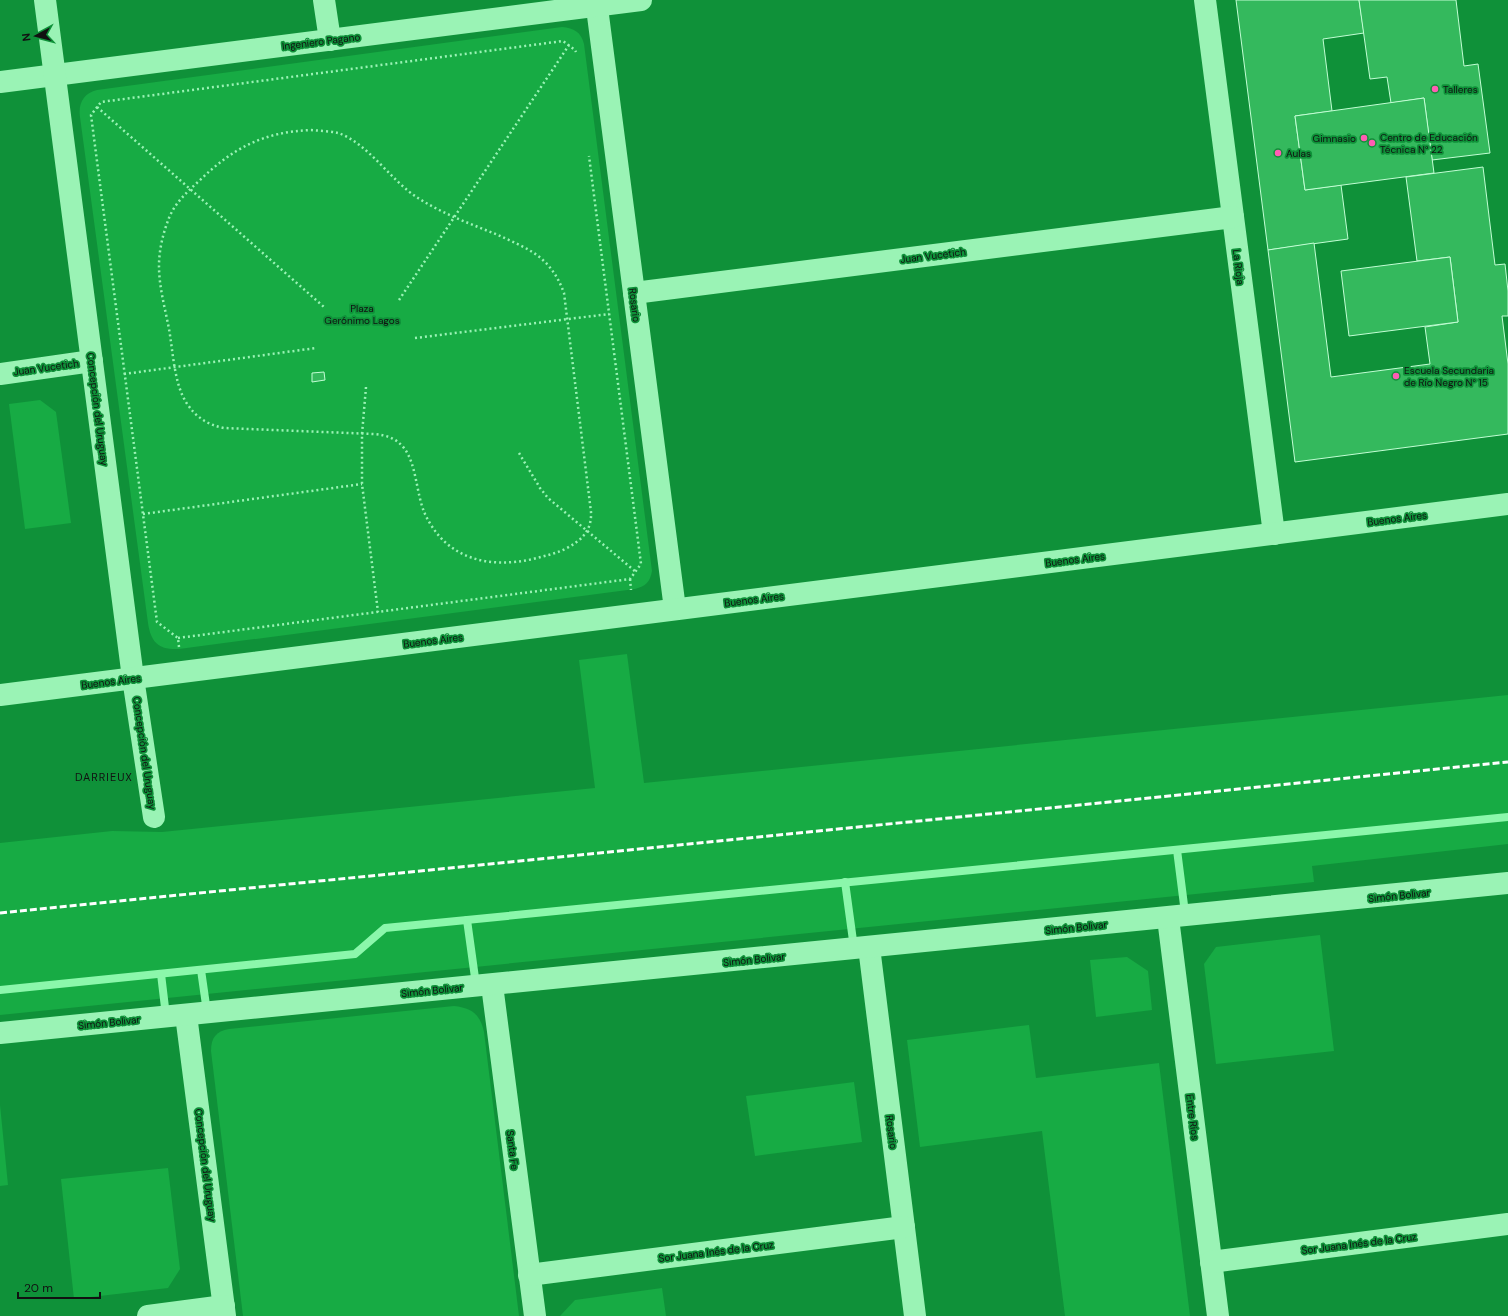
<svg xmlns="http://www.w3.org/2000/svg" width="1508" height="1316" viewBox="0 0 1508 1316" font-family="'DM Sans',sans-serif">
<style>
.green{fill:#17ab44}
.lines{fill:none;stroke-linecap:round;stroke-linejoin:round}
.stream{stroke:#8bf7ab;stroke-width:8}
.building{fill:#34b95d;stroke:#c2fed4}
.path{stroke:#9af3b5;stroke-width:2.5;stroke-dasharray:2 3;stroke-linecap:butt}
.minor{stroke:#9af3b5;stroke-width:22}
.tertiary{stroke:#9af3b5;stroke-width:22}
.rail{stroke:#fff;stroke-width:3;stroke-dasharray:7 3;stroke-linecap:butt}
.poi-dot{fill:#ff5cb3;stroke:#0f9139;stroke-width:1.5}
.labels{text-anchor:middle;stroke-width:3.5;stroke-linejoin:round;paint-order:stroke}
.street-label{font-size:10px;fill:#111;stroke:#0f9139}
.poi-label{font-size:10px;fill:#111;stroke:#0f9139;text-anchor:start}
.park-label{font-size:10px;fill:#111;stroke:#0f9139}
.neighbourhood-label{font-size:11px;letter-spacing:1px;fill:#111;stroke:#0f9139}
</style>
<rect width="100%" height="100%" fill="#0f9139"/>
<g class="green">
<path d="M 562,27 C 574,28 581,32 584,44 L 652,571 C 650,582 646,586 635,589 L 179,649 C 159,650 151,643 148,623 L 80,117 C 78,103 84,93 97,90 Z"/>
<path d="M 40,400 L 56,412 L 71,523 L 25,529 L 9,404 Z"/>
<path d="M 627,654 L 644,783 L 1508,695 L 1508,844 L 1312,866 L 1314,882 L 0,1015 L 0,843 L 112,831 L 162,832 L 595,788 L 579,660 Z"/>
<path d="M 1320,935 L 1334,1051 L 1216,1064 L 1204,964 L 1216,947 Z"/>
<path d="M 1127,957 L 1148,971 L 1152,1010 L 1096,1017 L 1090,960 Z"/>
<path d="M 454,1006 C 472,1008 480,1014 484,1032 L 519,1316 L 243,1316 L 211,1051 C 211,1038 216,1031 229,1029 Z"/>
<path d="M 1029,1025 L 1036,1078 L 1159,1063 L 1190,1316 L 1065,1316 L 1042,1131 L 920,1147 L 907,1040 Z"/>
<path d="M 854,1082 L 862,1142 L 755,1156 L 746,1096 Z"/>
<path d="M 0,1105 L 8,1185 L 0,1186 Z"/>
<path d="M 168,1168 L 180,1269 L 168,1288 L 74,1299 L 61,1179 Z"/>
<path d="M 662,1288 L 666,1316 L 560,1316 L 575,1300 Z"/>
</g>
<g class="lines">
<g class="stream">
<path d="M 1177,850 L 1185,913"/>
<path d="M 845,882 L 854,948"/>
<path d="M 467,920 L 476,985"/>
<path d="M 201,970 L 207,1012"/>
<path d="M 161,974 L 166,1016"/>
<path d="M 0,990 L 355,954 L 385,928 L 1508,817"/>
</g>
</g>
<g class="building">
<path d="M 1236,0 L 1359,0 L 1364,33 L 1323,39 L 1332,111 L 1295,116 L 1305,190 L 1341,185 L 1348,239 L 1268,250 Z"/>
<path d="M 1359,0 L 1456,0 L 1464,66 L 1478,64 L 1490,153 L 1432,160 L 1424,98 L 1391,103 L 1387,77 L 1370,79 Z"/>
<path d="M 1424,98 L 1434,173 L 1305,190 L 1295,116 Z"/>
<path d="M 1483,167 L 1495,265 L 1505,264 L 1508,291 L 1508,316 L 1502,316 L 1508,364 L 1508,434 L 1295,462 L 1268,250 L 1314,243 L 1331,377 L 1430,364 L 1425,327 L 1458,322 L 1450,257 L 1417,261 L 1406,177 Z"/>
<path d="M 1450,257 L 1458,322 L 1349,336 L 1341,271 Z"/>
<path d="M 324,372 L 325,380 L 312,382 L 312,373 Z"/>
</g>
<g class="lines">
<g class="path">
<path d="M 97,107 L 324,307"/>
<path d="M 311,130 C 320,131 330,131 338,133 C 368,143 391,181 418,198 C 443,214 471,224 498,235 C 515,243 534,250 547,264 C 555,273 560,282 564,293 L 591,512 C 592,531 581,541 565,549 C 555,554 544,556 533,559 C 488,569 446,559 425,514 C 416,494 417,465 404,448 C 396,438 386,435 374,434 L 224,428 C 208,425 195,417 186,402 C 174,383 173,351 169,329 C 165,308 159,287 159,266 C 159,250 163,233 169,218 C 175,203 187,192 199,181 C 233,148 263,132 311,130 Z"/>
<path d="M 399,300 L 569,45"/>
<path d="M 415,338 L 609,314"/>
<path d="M 124,374 L 316,348"/>
<path d="M 366,387 L 362,434 L 362,484 L 378,612"/>
<path d="M 519,453 L 540,488 L 548,498 L 636,572"/>
<path d="M 143,514 L 362,484"/>
<path d="M 630,579 L 631,590"/>
<path d="M 178,638 L 630,579 L 641,564 L 589,156"/>
<path d="M 179,647 L 178,638 L 157,622 L 91,115 L 101,102 L 563,41 L 575,50 L 576,52"/>
</g>
<g class="minor">
<path d="M 324,0 L 330,40"/>
<path d="M 596,0 L 675,609"/>
<path d="M 1205,0 L 1274,534"/>
<path d="M 0,82 L 641,0"/>
<path d="M 634,293 L 1233,217"/>
<path d="M 0,374 L 92,361"/>
<path d="M 133,678 L 154,817"/>
<path d="M 1168,918 L 1218,1316"/>
<path d="M 869,947 L 915,1316"/>
<path d="M 492,985 L 535,1316"/>
<path d="M 186,1015 L 225,1316"/>
<path d="M 0,1033 L 1508,883"/>
<path d="M 1211,1262 L 1508,1224"/>
<path d="M 529,1275 L 904,1227"/>
<path d="M 148,1316 L 224,1306"/>
</g>
<g class="tertiary">
<path d="M 45,0 L 133,678"/>
<path d="M 0,695 L 1508,504"/>
</g>
<path class="rail" d="M 0,913 L 1508,762"/>
</g>
<g class="poi-dot">
<circle cx="1435" cy="89" r="4"/>
<circle cx="1364" cy="138" r="4"/>
<circle cx="1372" cy="143" r="4"/>
<circle cx="1278" cy="153" r="4"/>
<circle cx="1396" cy="376" r="4"/>
</g>
<g class="labels">
<g class="street-label">
<text transform="translate(321 41) rotate(-7)" y="4">Ingeniero Pagano</text>
<text transform="translate(933 255) rotate(-7)" y="4">Juan Vucetich</text>
<text transform="translate(1239 267) rotate(83)" y="4">La Rioja</text>
<text transform="translate(635 305) rotate(83)" y="4">Rosario</text>
<text transform="translate(46 367) rotate(-8)" y="4">Juan Vucetich</text>
<text transform="translate(98 409) rotate(83)" y="4">Concepción del Uruguay</text>
<text transform="translate(1397 518) rotate(-7)" y="4">Buenos Aires</text>
<text transform="translate(1075 559) rotate(-7)" y="4">Buenos Aires</text>
<text transform="translate(754 599) rotate(-7)" y="4">Buenos Aires</text>
<text transform="translate(433 640) rotate(-7)" y="4">Buenos Aires</text>
<text transform="translate(111 681) rotate(-7)" y="4">Buenos Aires</text>
<text transform="translate(145 753) rotate(82)" y="4">Concepción del Uruguay</text>
<text transform="translate(1399 895) rotate(-6)" y="4">Simón Bolivar</text>
<text transform="translate(1076 927) rotate(-6)" y="4">Simón Bolivar</text>
<text transform="translate(754 959) rotate(-6)" y="4">Simón Bolivar</text>
<text transform="translate(432 990) rotate(-6)" y="4">Simón Bolivar</text>
<text transform="translate(109 1022) rotate(-6)" y="4">Simón Bolivar</text>
<text transform="translate(1193 1117) rotate(83)" y="4">Entre Ríos</text>
<text transform="translate(892 1132) rotate(83)" y="4">Rosario</text>
<text transform="translate(513 1150) rotate(83)" y="4">Santa Fe</text>
<text transform="translate(206 1165) rotate(83)" y="4">Concepción del Uruguay</text>
<text transform="translate(1359 1243) rotate(-7)" y="4">Sor Juana Inés de la Cruz</text>
<text transform="translate(716 1251) rotate(-7)" y="4">Sor Juana Inés de la Cruz</text>
</g>
<g class="poi-label">
<text x="1443" y="93">Talleres</text>
<text x="1380" y="141">Centro de Educación<tspan x="1380" dy="12">Técnica N° 22</tspan></text>
<text x="1356" y="142" text-anchor="end">Gimnasio</text>
<text x="1286" y="157">Aulas</text>
<text x="1404" y="374">Escuela Secundaria<tspan x="1404" dy="12">de Río Negro N° 15</tspan></text>
</g>
<g class="park-label">
<text x="362" y="312">Plaza<tspan x="362" dy="12">Gerónimo Lagos</tspan></text>
</g>
<g class="neighbourhood-label">
<text x="104" y="781">DARRIEUX</text>
</g>
</g>
<g transform="translate(36 36) rotate(263)" stroke="#0f9139" stroke-width="3" paint-order="stroke">
<path d="M0-3L7 15L0 10L-7 15Z" fill="#111111"/>
<text y="-6" font-size="11" font-weight="bold" text-anchor="middle" fill="#111111">N</text>
</g>
<path d="M18 1292v6h82v-6" fill="none" stroke="#111111" stroke-width="2"/>
<text x="24" y="1292" font-size="12" fill="#111111" stroke="#0f9139" stroke-width="3" paint-order="stroke">20 m</text>
</svg>
